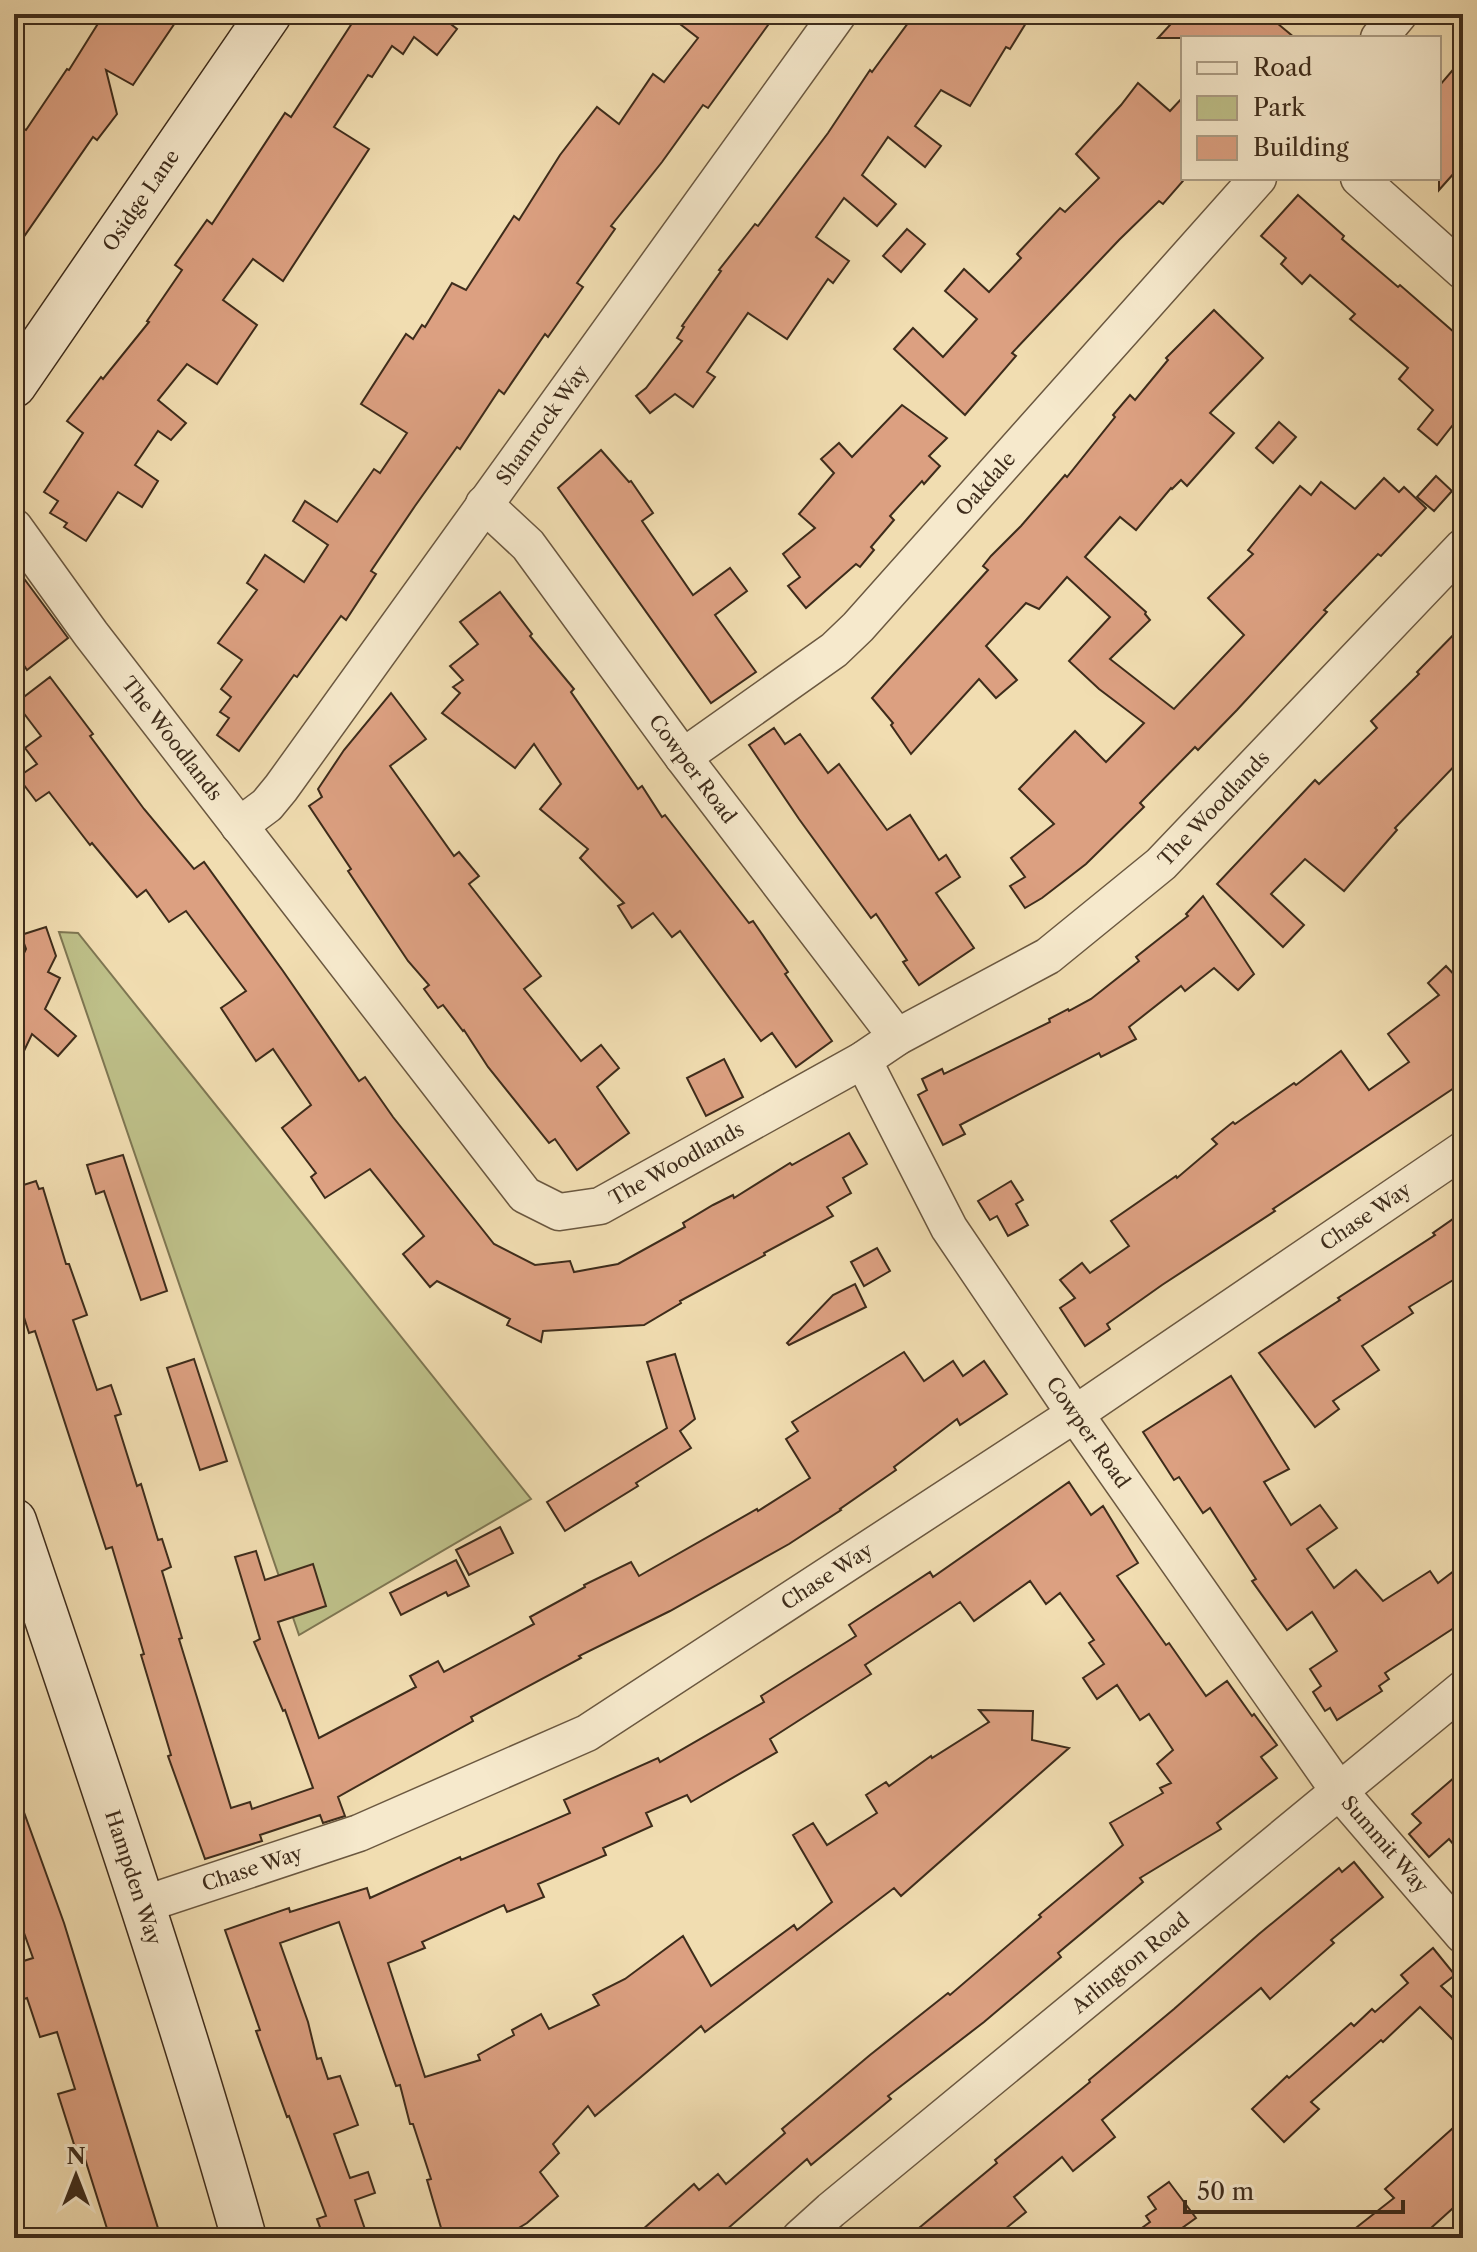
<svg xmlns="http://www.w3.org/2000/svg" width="1477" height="2252" viewBox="0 0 1477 2252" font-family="'Libre Caslon Text',serif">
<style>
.green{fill:#bec089;stroke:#7e7652;stroke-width:2}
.building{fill:#dca081;stroke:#3e2c1b;stroke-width:2}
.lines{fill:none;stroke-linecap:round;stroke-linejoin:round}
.street-casing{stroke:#6b5840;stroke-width:39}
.secondary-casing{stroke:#3e2c1b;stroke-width:47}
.street{stroke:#f6e9cc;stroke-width:36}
.secondary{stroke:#f6e9cc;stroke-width:44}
.labels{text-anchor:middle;stroke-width:6;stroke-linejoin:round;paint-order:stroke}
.street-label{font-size:20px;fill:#3e2c1b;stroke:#f6e9cc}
</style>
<rect width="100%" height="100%" fill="#f1ddb1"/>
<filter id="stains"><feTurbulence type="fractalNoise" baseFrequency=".0025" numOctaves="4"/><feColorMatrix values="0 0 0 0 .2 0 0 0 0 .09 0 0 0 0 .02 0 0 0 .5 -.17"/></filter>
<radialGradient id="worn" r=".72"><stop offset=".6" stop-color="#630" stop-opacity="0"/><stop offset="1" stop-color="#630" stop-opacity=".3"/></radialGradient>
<path class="green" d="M 59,932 L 78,933 L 531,1499 L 299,1635 Z"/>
<g class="building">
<path d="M 104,14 L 181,14 L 133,85 L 106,70 L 117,114 L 97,140 L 93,137 L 14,251 L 14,123 L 26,130 L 67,69 L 69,70 Z"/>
<path d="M 358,14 L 438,14 L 457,29 L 437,55 L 414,37 L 403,54 L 392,46 L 372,77 L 368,75 L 334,127 L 369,149 L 283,281 L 253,259 L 223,300 L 257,325 L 217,384 L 187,364 L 158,400 L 186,423 L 171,440 L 158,431 L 135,465 L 158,481 L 142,507 L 118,492 L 86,541 L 64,527 L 67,523 L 50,513 L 58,501 L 44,492 L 83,433 L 67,421 L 101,377 L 103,379 L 149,322 L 147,321 L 182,270 L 175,265 L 207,220 L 212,224 L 285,113 L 291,117 Z"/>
<path d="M 667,14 L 776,14 L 708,108 L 703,105 L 662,162 L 611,226 L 615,229 L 577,283 L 583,287 L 548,337 L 545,334 L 504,394 L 499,390 L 460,449 L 457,447 L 415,506 L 371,571 L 376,574 L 346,620 L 341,616 L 297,677 L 294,675 L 239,751 L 217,735 L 229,718 L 220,712 L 231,697 L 221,689 L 242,660 L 218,643 L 257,590 L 247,583 L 265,555 L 304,582 L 328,545 L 293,521 L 305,501 L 337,522 L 374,469 L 380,473 L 407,433 L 361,404 L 406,334 L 413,339 L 422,325 L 425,327 L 452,283 L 466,290 L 514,216 L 519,220 L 560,155 L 597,107 L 619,124 L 653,74 L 664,82 L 698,38 Z"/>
<path d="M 932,14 L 1011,14 L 1026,23 L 1010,49 L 1006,47 L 970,106 L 941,90 L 915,126 L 941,146 L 925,167 L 888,137 L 862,175 L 896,204 L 877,226 L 844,198 L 816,237 L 849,261 L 833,283 L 828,279 L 787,339 L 748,313 L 707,372 L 715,377 L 693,407 L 675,394 L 650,413 L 636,396 L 646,388 L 682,341 L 677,338 L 684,327 L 682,326 L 721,271 L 719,270 L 755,224 L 758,226 L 828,133 L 870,70 L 872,72 L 914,15 L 925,23 Z"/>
<path d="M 1180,14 L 1266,14 L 1295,38 L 1158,38 Z"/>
<path d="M 1463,58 L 1463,163 L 1439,190 L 1439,86 Z"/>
<path d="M 1138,83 L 1170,111 L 1183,97 L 1183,181 L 1163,204 L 1159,201 L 1119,240 L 1012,353 L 1016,356 L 965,415 L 894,349 L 913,328 L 943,357 L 977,319 L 945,291 L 964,269 L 989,292 L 1021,258 L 1017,254 L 1060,208 L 1065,212 L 1099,178 L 1076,154 L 1121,105 Z"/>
<path d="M 1298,195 L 1344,236 L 1342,239 L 1398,287 L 1400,285 L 1463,340 L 1463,412 L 1437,445 L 1418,429 L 1433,410 L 1399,379 L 1408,368 L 1350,319 L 1355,314 L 1310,275 L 1302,284 L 1281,264 L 1286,258 L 1261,236 Z"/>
<path d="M 907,229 L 925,244 L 901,272 L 883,256 Z"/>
<path d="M 1214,310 L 1263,358 L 1210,413 L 1234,433 L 1187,486 L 1181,480 L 1172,489 L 1171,488 L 1136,530 L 1120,517 L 1085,557 L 1146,612 L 1145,614 L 1150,620 L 1110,659 L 1174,709 L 1244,635 L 1208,598 L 1253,554 L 1248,550 L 1300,486 L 1311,495 L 1321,482 L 1355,509 L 1384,478 L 1399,492 L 1404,487 L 1426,508 L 1381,556 L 1378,554 L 1324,610 L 1327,612 L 1237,710 L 1198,750 L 1195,747 L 1140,803 L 1144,807 L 1086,864 L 1042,898 L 1025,908 L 1010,886 L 1025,877 L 1011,858 L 1054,824 L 1019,789 L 1075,731 L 1106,762 L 1144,723 L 1099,689 L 1069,661 L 1110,617 L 1067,577 L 1039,609 L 1026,603 L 986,646 L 1017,680 L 996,698 L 979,679 L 911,754 L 891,725 L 893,723 L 872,698 L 988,570 L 983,566 L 991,556 L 1021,526 L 1065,475 L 1067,477 L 1115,417 L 1113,415 L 1130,395 L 1135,400 L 1168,360 L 1166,358 Z"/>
<path d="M 902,405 L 947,438 L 929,456 L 940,466 L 924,484 L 922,481 L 890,516 L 894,520 L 871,547 L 874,550 L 860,567 L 856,564 L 806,608 L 788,586 L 800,577 L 783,554 L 815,528 L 799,514 L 834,473 L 821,459 L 839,443 L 852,457 Z"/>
<path d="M 1279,422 L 1296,437 L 1273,463 L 1256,448 Z"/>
<path d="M 601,450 L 629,482 L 631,481 L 653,513 L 642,521 L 693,595 L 730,568 L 747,591 L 715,615 L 756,672 L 711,703 L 558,488 Z"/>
<path d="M 1436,476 L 1452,491 L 1434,511 L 1417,497 Z"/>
<path d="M 14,565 L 68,638 L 27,670 L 14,650 Z"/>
<path d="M 500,592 L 532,634 L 530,636 L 574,689 L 571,692 L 638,789 L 642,786 L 662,817 L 665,815 L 749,923 L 753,921 L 788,972 L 785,974 L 832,1041 L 796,1067 L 772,1033 L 761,1041 L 680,931 L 672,937 L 653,913 L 632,928 L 618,906 L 624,903 L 580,858 L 588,849 L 540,809 L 561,784 L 534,744 L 515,768 L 442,713 L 460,693 L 453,687 L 463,680 L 450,666 L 478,644 L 460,622 Z"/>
<path d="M 1463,625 L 1463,757 L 1395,828 L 1397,830 L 1344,891 L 1305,859 L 1271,894 L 1304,925 L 1283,947 L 1217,884 L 1315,780 L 1319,784 L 1377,728 L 1371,721 L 1419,674 L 1417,672 Z"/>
<path d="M 50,677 L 93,734 L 90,736 L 144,809 L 194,869 L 204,862 L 283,971 L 359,1081 L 365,1077 L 393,1117 L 494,1244 L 535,1265 L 570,1261 L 574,1272 L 618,1264 L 685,1227 L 683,1223 L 713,1205 L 733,1195 L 734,1198 L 790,1163 L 792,1165 L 849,1133 L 867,1164 L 843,1178 L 851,1193 L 827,1207 L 833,1216 L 764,1253 L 765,1255 L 680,1301 L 681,1303 L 644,1325 L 543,1331 L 541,1342 L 507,1325 L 510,1319 L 437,1281 L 430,1287 L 403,1254 L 424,1236 L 370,1169 L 325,1198 L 311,1177 L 316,1173 L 282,1128 L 311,1105 L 273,1049 L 256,1061 L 221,1008 L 246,991 L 186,911 L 169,922 L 146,890 L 137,897 L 92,843 L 90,845 L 49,792 L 36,801 L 18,777 L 37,764 L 25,748 L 41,736 L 16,703 Z"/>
<path d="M 391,693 L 426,739 L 390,766 L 454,856 L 459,852 L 479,876 L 469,884 L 541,976 L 524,989 L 581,1061 L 601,1045 L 619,1068 L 597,1087 L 629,1133 L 577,1170 L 555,1139 L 549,1143 L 488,1067 L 464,1030 L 463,1031 L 443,1005 L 438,1008 L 424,989 L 429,985 L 408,961 L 348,871 L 351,869 L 309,806 L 322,797 L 318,789 L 344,750 Z"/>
<path d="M 774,728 L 785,744 L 800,734 L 828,773 L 839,764 L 887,830 L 910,815 L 939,860 L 946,855 L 960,877 L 936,893 L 974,948 L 919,985 L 903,962 L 907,960 L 876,914 L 871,918 L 799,819 L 749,745 Z"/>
<path d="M 1203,896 L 1254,974 L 1238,990 L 1214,968 L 1185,991 L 1181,986 L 1129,1027 L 1136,1039 L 1101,1057 L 1099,1053 L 960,1125 L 965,1134 L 943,1145 L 918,1095 L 927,1090 L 922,1079 L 942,1069 L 944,1074 L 1050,1022 L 1049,1019 L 1068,1009 L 1069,1011 L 1091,999 L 1139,961 L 1136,957 L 1188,916 L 1186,914 Z"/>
<path d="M 46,927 L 56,956 L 48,972 L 60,978 L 45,1009 L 76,1036 L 58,1056 L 32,1034 L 14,1072 L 14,974 L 26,949 L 21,935 Z"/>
<path d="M 1446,966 L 1460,981 L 1463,978 L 1463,1082 L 1273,1209 L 1275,1211 L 1162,1285 L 1107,1324 L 1110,1329 L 1085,1346 L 1060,1308 L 1075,1298 L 1060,1280 L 1082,1263 L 1090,1273 L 1129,1246 L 1111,1221 L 1176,1176 L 1177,1178 L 1217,1144 L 1212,1139 L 1233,1122 L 1235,1124 L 1294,1083 L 1296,1085 L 1341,1051 L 1369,1090 L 1409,1062 L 1388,1034 L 1439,995 L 1428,983 Z"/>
<path d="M 724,1059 L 743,1097 L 706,1116 L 687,1078 Z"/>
<path d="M 123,1155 L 167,1291 L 141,1300 L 104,1191 L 96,1194 L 87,1165 Z"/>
<path d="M 36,1181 L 39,1189 L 43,1188 L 66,1264 L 69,1264 L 87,1315 L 73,1320 L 97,1390 L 111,1385 L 121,1414 L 115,1416 L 137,1486 L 141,1484 L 158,1540 L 162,1539 L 171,1567 L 162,1571 L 182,1638 L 179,1639 L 231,1808 L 250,1802 L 252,1809 L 313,1788 L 285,1710 L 283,1711 L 254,1642 L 260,1639 L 235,1557 L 256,1551 L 265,1580 L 313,1564 L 326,1606 L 278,1622 L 319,1738 L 416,1687 L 410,1676 L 438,1661 L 444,1672 L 534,1624 L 530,1617 L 585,1587 L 584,1585 L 631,1562 L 639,1576 L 757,1509 L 758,1511 L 810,1478 L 786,1439 L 798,1431 L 792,1422 L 904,1352 L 924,1381 L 953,1361 L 963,1376 L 984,1361 L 1007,1394 L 960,1425 L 957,1419 L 894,1467 L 896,1470 L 840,1509 L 841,1510 L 789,1544 L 670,1611 L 579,1656 L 581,1658 L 471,1717 L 473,1721 L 338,1797 L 345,1816 L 323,1823 L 320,1815 L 260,1835 L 262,1841 L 205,1859 L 168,1756 L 171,1755 L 141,1655 L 144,1654 L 112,1547 L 106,1549 L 35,1331 L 29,1333 L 14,1286 L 14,1188 Z"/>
<path d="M 1011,1181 L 1023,1200 L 1016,1204 L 1028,1225 L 1008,1236 L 997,1216 L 990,1220 L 978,1201 Z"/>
<path d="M 1463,1212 L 1463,1274 L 1409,1307 L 1413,1313 L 1362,1346 L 1379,1370 L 1333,1401 L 1339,1409 L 1315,1427 L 1259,1353 L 1340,1300 L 1338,1298 L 1435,1235 L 1433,1233 Z"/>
<path d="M 877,1248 L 890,1271 L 864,1286 L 851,1262 Z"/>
<path d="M 855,1284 L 866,1307 L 789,1345 L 787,1343 L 833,1295 Z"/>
<path d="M 675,1354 L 695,1419 L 680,1431 L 691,1448 L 636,1483 L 638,1486 L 565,1531 L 547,1502 L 667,1428 L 647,1362 Z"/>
<path d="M 194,1359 L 227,1461 L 200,1470 L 167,1368 Z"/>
<path d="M 1231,1376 L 1289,1469 L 1264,1482 L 1291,1525 L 1320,1505 L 1337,1528 L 1307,1549 L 1334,1588 L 1356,1570 L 1383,1601 L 1430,1571 L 1438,1583 L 1463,1564 L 1463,1622 L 1385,1673 L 1389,1679 L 1379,1686 L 1382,1691 L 1337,1720 L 1330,1708 L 1325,1711 L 1313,1692 L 1321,1686 L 1310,1669 L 1337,1651 L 1312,1612 L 1287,1630 L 1252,1581 L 1256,1579 L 1210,1508 L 1203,1513 L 1179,1477 L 1174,1480 L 1143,1432 Z"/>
<path d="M 1069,1482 L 1091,1515 L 1103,1506 L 1138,1563 L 1117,1576 L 1166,1645 L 1169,1643 L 1206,1696 L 1227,1681 L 1252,1716 L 1254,1714 L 1277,1745 L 1261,1757 L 1277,1778 L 1217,1823 L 1221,1829 L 1140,1878 L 1143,1882 L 1058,1953 L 1061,1957 L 984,2022 L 888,2096 L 891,2099 L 811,2165 L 807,2159 L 717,2238 L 633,2238 L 694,2184 L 699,2190 L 718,2174 L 726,2184 L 785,2133 L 782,2129 L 870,2055 L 948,1993 L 950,1995 L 1041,1917 L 1039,1915 L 1123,1845 L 1110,1823 L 1163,1793 L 1160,1788 L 1171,1783 L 1157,1764 L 1173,1750 L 1149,1714 L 1140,1720 L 1117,1685 L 1097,1699 L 1083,1678 L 1104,1664 L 1089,1643 L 1094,1640 L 1060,1593 L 1046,1604 L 1030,1581 L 974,1621 L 960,1602 L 865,1665 L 871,1674 L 770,1739 L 777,1752 L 691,1802 L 687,1795 L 646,1813 L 652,1826 L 603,1848 L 606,1855 L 538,1884 L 544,1897 L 507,1912 L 504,1905 L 422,1942 L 425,1948 L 388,1963 L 425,2077 L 480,2060 L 478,2055 L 514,2035 L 512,2030 L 541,2014 L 549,2029 L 599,2005 L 593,1995 L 625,1979 L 683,1936 L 711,1986 L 794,1925 L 797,1930 L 832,1902 L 793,1835 L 813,1823 L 827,1845 L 877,1813 L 866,1795 L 886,1782 L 889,1786 L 931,1756 L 932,1758 L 989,1722 L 979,1710 L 1033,1711 L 1032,1740 L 1069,1748 L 901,1896 L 894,1888 L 705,2032 L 701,2026 L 595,2116 L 588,2106 L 553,2144 L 559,2153 L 540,2172 L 558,2196 L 527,2223 L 502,2238 L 444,2238 L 427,2180 L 431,2179 L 413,2124 L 410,2124 L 400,2085 L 396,2086 L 339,1922 L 280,1943 L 308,2022 L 317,2059 L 321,2058 L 328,2079 L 340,2076 L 358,2125 L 334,2134 L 350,2178 L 368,2172 L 375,2193 L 355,2200 L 368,2238 L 324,2238 L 317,2219 L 326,2216 L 289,2116 L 287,2117 L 256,2031 L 260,2030 L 225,1930 L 289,1908 L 290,1912 L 367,1888 L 370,1898 L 460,1857 L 461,1860 L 570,1813 L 564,1800 L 658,1758 L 660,1762 L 764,1702 L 761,1696 L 856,1636 L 849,1625 L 930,1572 L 933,1577 Z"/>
<path d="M 500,1527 L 513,1553 L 469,1575 L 456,1550 Z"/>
<path d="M 456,1560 L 469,1586 L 448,1596 L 446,1592 L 401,1615 L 390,1593 Z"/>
<path d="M 1463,1770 L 1463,1856 L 1449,1839 L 1429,1857 L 1409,1834 L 1421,1823 L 1412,1814 Z"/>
<path d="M 14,1793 L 17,1793 L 64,1923 L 161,2238 L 110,2238 L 85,2159 L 79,2160 L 58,2094 L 75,2089 L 57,2032 L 40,2037 L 27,1998 L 24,1999 L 14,1964 L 33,1958 L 14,1905 Z"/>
<path d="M 1354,1862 L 1383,1897 L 1331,1940 L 1334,1943 L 1270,1999 L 1261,1988 L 1102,2120 L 1115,2137 L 1073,2171 L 1062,2157 L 1014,2197 L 1026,2212 L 994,2238 L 907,2238 L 997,2163 L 995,2160 L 1090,2082 L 1089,2080 L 1174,2009 L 1259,1934 L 1339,1868 L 1342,1872 Z"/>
<path d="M 1433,1948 L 1455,1975 L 1441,1986 L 1463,2008 L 1463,2050 L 1420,2007 L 1383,2042 L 1381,2040 L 1311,2102 L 1319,2109 L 1284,2142 L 1252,2109 L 1287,2076 L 1289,2078 L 1351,2023 L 1354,2026 L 1372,2009 L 1375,2012 L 1408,1983 L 1401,1975 Z"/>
<path d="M 1463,2119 L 1463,2199 L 1420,2238 L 1343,2238 L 1394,2198 L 1385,2189 Z"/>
<path d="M 1169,2182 L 1196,2218 L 1168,2238 L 1128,2238 L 1150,2222 L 1146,2216 L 1156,2209 L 1148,2197 Z"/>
</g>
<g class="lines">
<defs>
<g id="street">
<path d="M 1379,38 L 1399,14"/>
<path d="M 1359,178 L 1463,271"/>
<path id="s1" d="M 484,504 L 528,545 L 683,757 L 897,1037"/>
<path id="s2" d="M 14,527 L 91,634 L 525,1195 L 559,1212 L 600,1206 L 863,1060 L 897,1037 L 1048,956 L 1161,864 L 1463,547"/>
<path id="s3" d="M 683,757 L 834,650 L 858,627 L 1258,178"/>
<path id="s4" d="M 239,826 L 267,805 L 281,788 L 838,14"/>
<path id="s5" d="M 863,1060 L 949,1228 L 1075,1414 L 1339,1791 L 1463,1935"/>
<path id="s6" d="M 142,1905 L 359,1833 L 587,1733 L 1075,1414 L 1463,1150"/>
<path id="s7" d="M 800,2238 L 831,2210 L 1463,1689"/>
</g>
<g id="secondary">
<path id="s8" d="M 14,385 L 269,14"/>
<path id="s9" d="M 14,1521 C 94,1759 176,1996 244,2238"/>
</g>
</defs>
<use href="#street" class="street-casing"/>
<use href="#secondary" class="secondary-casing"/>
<use href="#street" class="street"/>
<use href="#secondary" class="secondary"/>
</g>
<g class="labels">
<g class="street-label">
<text dy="7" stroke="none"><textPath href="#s8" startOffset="224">Osidge Lane</textPath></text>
<text dy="7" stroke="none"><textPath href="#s4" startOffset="504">Shamrock Way</textPath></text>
<text dy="7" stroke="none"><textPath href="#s3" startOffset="410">Oakdale</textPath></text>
<text dy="7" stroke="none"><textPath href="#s2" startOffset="264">The Woodlands</textPath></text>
<text dy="7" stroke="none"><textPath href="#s1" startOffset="338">Cowper Road</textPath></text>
<text dy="7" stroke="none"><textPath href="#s2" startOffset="1656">The Woodlands</textPath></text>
<text dy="7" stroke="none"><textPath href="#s2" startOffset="1008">The Woodlands</textPath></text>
<text dy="7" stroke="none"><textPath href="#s6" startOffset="1412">Chase Way</textPath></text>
<text dy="7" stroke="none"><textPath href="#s5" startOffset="436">Cowper Road</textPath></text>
<text dy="7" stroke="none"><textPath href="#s6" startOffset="764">Chase Way</textPath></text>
<text dy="7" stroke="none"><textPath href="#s5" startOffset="944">Summit Way</textPath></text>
<text dy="7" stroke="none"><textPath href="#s6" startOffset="116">Chase Way</textPath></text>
<text dy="7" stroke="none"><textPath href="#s9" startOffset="376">Hampden Way</textPath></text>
<text dy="7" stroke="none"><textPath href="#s7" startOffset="430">Arlington Road</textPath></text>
</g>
</g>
<rect width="1477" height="2252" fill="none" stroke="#f1ddb1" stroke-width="48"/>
<rect x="16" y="16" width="1445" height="2220" fill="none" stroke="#3e2c1b" stroke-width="4"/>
<rect x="24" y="24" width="1429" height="2204" fill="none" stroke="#3e2c1b" stroke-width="2"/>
<rect x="1181" y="36" width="260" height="144" fill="#f6e9cc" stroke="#ac9d85" stroke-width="2"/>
<rect x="1197" y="62" width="40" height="12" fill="#f6e9cc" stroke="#ac9d85" stroke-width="2"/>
<text x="1253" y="76" font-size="24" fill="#3e2c1b">Road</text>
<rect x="1197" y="96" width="40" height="24" fill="#bec089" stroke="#ac9d85" stroke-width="2"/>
<text x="1253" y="116" font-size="24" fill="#3e2c1b">Park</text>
<rect x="1197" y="136" width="40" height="24" fill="#dca081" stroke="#ac9d85" stroke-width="2"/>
<text x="1253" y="156" font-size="24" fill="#3e2c1b">Building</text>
<g transform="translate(76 2176)" stroke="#f6e9cc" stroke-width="6" paint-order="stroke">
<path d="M0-6L14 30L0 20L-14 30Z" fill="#3e2c1b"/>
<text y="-12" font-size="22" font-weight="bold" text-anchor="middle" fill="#3e2c1b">N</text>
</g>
<path d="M1185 2200v12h218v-12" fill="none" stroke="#3e2c1b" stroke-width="4"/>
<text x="1197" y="2200" font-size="24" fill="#3e2c1b" stroke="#f6e9cc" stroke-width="6" paint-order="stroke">50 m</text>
<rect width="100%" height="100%" filter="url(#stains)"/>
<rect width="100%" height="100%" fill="url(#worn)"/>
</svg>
